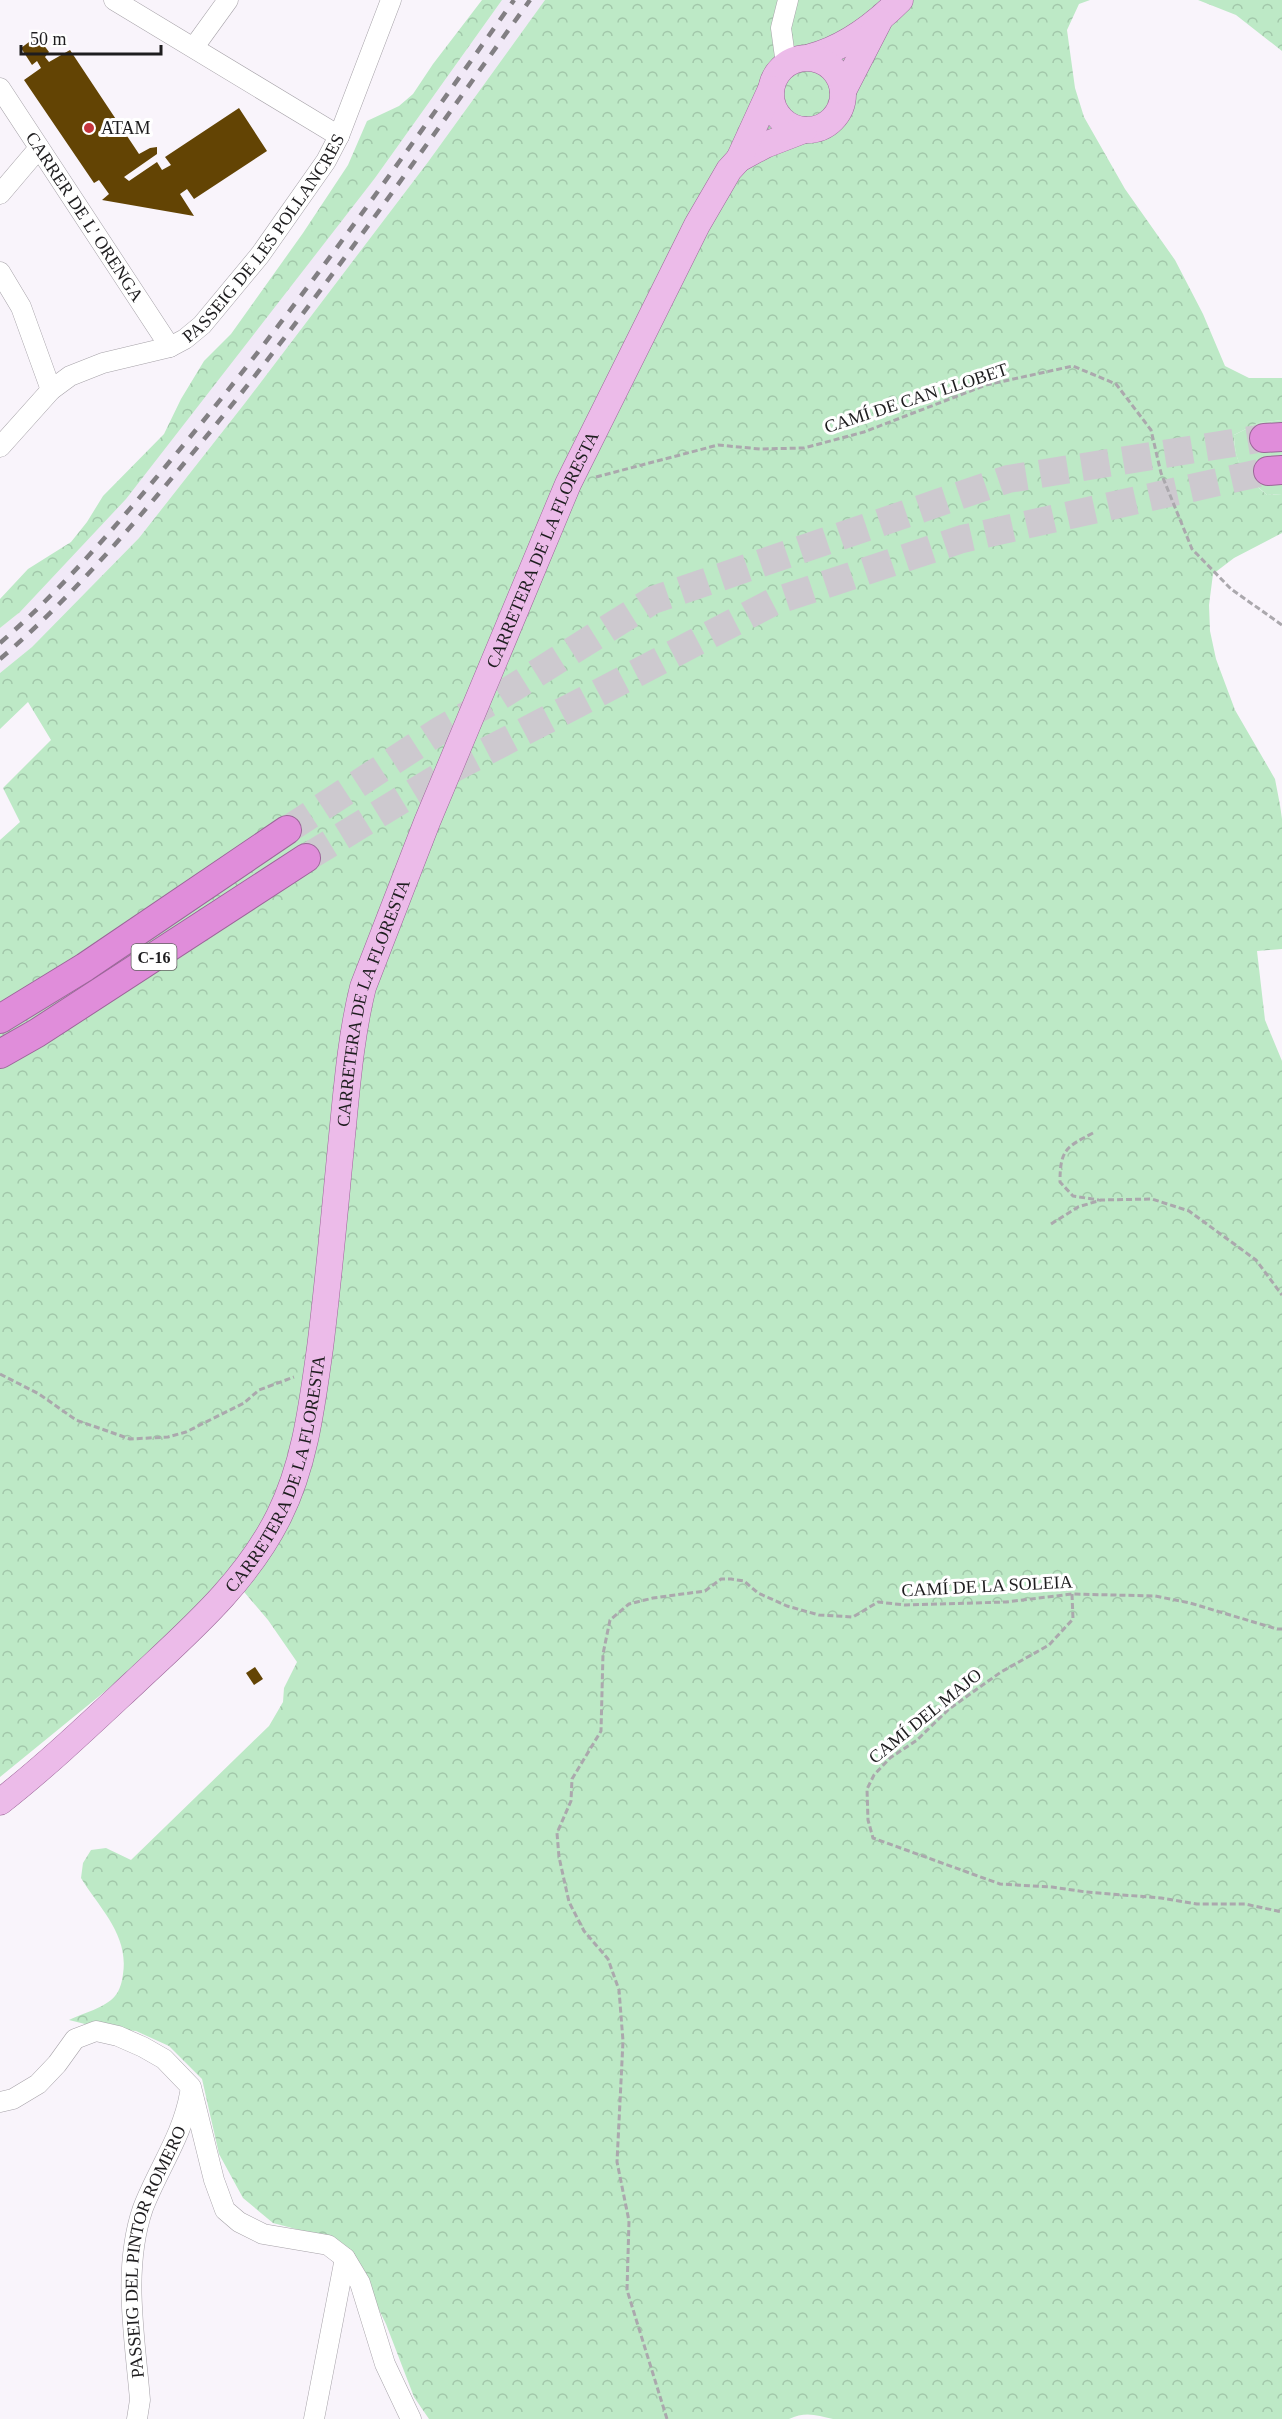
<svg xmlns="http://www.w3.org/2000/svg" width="1282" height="2419" viewBox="0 0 1282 2419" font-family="'Times New Roman',serif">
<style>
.built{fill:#f1e9f7}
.grass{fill:#bde9c6}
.forest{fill:url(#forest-crowns)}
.building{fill:#634404}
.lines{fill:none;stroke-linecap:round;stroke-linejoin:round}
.highway-tunnel{stroke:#cdc9cf;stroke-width:28;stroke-dasharray:28 14;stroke-linecap:butt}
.minor-casing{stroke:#a6a2a8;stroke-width:21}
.major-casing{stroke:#9c6699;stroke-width:27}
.highway-casing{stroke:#9c6699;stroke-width:30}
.path{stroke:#aba8ad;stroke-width:3;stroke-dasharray:6 3;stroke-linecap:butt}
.minor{stroke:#fff;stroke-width:20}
.major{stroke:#ecbbe9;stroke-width:26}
.highway{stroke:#e08dda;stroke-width:28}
.rail{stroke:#827f83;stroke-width:4.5;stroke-dasharray:10 10;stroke-linecap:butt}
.poi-dot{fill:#c5353d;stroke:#fff;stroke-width:2}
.labels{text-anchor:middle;stroke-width:6;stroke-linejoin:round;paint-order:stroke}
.shield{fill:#fff;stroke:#626162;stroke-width:1.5}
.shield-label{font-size:16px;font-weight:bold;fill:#1e1d1f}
.poi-label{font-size:18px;fill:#1e1d1f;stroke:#fff;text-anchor:start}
.street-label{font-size:18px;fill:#1e1d1f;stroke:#fff}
</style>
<defs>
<pattern id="forest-crowns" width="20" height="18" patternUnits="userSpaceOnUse" patternTransform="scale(1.5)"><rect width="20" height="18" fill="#bde9c6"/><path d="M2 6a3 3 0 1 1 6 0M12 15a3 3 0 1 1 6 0" fill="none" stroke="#a2c7aa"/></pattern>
</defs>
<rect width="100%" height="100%" fill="#f9f4fb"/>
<path class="built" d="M 502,0 L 545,0 L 428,162 L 245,403 L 139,538 L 32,647 L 0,673 L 0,628 L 20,612 L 375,178 Z"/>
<path class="grass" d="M 1282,420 L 1282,494 L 1267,495 C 1244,475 1235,466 1234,435 L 1258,423 Z"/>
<g class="forest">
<path d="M 482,0 L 502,0 L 375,178 L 126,499 L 20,612 L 0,628 L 0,599 L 28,569 L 71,542 L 87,522 L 103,496 L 164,434 L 181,399 L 204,361 L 231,334 L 303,233 L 348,165 L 367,121 L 399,106 L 413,94 L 433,64 Z"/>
<path d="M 545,0 L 1090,0 L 1079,4 L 1067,30 L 1075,88 L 1084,117 L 1125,189 L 1175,260 L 1203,314 L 1225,366 L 1249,378 L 1282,378 L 1282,420 L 1258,423 L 1234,435 C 1235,465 1245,476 1267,495 L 1282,494 L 1282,533 L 1234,558 L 1213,574 L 1209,605 L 1210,631 L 1216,659 L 1235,710 L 1275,779 L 1280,805 L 1282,819 L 1282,949 L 1257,951 L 1265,1020 L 1282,1061 L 1282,2419 L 833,2419 C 817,2415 805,2411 789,2419 L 429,2419 L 414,2397 L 386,2324 L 354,2259 L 311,2233 L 273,2223 L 243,2198 L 219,2154 L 202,2079 L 169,2046 L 136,2031 L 97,2027 L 69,2020 C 83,2013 105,2008 115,1996 C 120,1990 122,1982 123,1974 C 129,1935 100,1909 81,1878 L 83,1863 L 91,1850 L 106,1848 L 131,1860 L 269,1726 L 283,1702 L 284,1688 L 297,1662 L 268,1620 L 234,1580 L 152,1653 L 0,1777 L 0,840 L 20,822 L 3,788 L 51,740 L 28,702 L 0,729 L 0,673 L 32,647 L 139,538 L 245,403 L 428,162 Z"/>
<path d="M 1198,0 L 1282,0 L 1282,51 L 1236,15 Z"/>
</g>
<g class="building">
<path d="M 37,36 L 49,52 L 45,57 L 49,62 L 70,50 L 139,154 L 150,148 L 157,147 L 157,154 L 124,177 L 129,181 L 157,162 L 162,170 L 171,165 L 165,157 L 239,108 L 267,151 L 194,199 L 187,189 L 180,194 L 194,216 L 102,200 L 109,194 L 99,180 L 94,183 L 24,80 L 41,68 L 37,61 L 32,65 L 21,48 Z"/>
<path d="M 255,1667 L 263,1679 L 254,1685 L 246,1673 Z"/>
</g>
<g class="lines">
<g class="highway-tunnel">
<path d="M 287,830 L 439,731 L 497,698 L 653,600 L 1008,479 L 1264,438"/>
<path d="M 306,858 L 454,768 L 773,602 L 962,539 L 1268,471"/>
</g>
<defs>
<g id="minor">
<path d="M 114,0 L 339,136"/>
<path d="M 194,47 L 228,0"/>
<path d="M 786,64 L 781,28 L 788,0"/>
<path id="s1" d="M 0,88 L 170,347"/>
<path d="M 0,194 L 39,148"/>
<path d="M 0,272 L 21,307 L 51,390"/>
<path id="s2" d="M 0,447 L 51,390 L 70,376 L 103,363 L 170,347 L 185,339 L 202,325 L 260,255 L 326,161 L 339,136 L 391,0"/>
<path d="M 0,2102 L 13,2099 L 38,2084 L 57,2064 L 75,2039 L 96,2031 L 118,2036 L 143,2047 L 164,2059 L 191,2087 L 214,2180 L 225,2210 L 239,2222 L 263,2234 L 328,2245 L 345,2258 L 360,2283 L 385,2364 L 411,2419"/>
<path id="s3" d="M 137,2419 L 140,2400 C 135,2338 122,2269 143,2208 C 158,2169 183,2135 190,2093"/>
<path d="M 314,2419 L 345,2258"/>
</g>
<g id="major">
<path d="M 810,57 C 845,48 875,25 900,0"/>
<circle cx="807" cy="94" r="36"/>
<path d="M 843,91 L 879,21"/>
<path d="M 739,159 L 765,145 L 804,130"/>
<path id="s4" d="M 0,1802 C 47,1765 90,1724 134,1683 C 188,1632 245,1584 279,1516 C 305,1464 312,1405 320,1348 C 329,1277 335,1207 342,1136 C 347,1086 351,1035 363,987 L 427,822 L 568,484 L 697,225 L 729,170 L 739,159 L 771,89"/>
</g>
<g id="highway">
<path d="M 1264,438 L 1282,437"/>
<path d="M 1268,471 L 1282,470"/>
<path d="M 0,1019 L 85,967 L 287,830"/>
<path d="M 0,1054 L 37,1033 L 306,858"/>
</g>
</defs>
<use href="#minor" class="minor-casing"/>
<use href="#major" class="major-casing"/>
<use href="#highway" class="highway-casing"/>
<g class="path">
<path d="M 596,477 L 718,445 L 760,449 L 804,448 L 864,432 L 986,385 L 1073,366 L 1116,384 L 1151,430 L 1161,473 L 1192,549 L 1231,589 L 1282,625"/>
<path d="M 1093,1133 C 1066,1147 1060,1150 1060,1182 L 1073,1196 L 1099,1200"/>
<path d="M 1051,1224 L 1078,1207 L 1101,1200 L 1152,1199 L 1189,1211 L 1256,1260 L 1282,1295"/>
<path d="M 0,1374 L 39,1394 L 76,1420 L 130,1439 L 168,1437 L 186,1432 L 244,1403 L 259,1390 L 294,1377"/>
<path d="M 1072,1594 L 1073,1619 L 1049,1645 L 1001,1672 L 949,1709 L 917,1740 L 890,1758 L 874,1775 L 867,1789 L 868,1820 L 873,1838 L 1000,1884 L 1052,1887 L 1086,1892 L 1161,1898 L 1197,1904 L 1245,1904 L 1282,1912"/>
<path d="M 667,2419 L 627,2290 L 629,2221 L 617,2162 L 623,2041 L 619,1990 L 608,1959 L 584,1931 L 569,1902 L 559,1857 L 557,1833 L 571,1801 L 572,1779 L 601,1731 L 603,1654 L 610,1620 L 629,1604 L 653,1598 L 705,1591 L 721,1579 L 731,1579 L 744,1581 L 758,1593 L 787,1606 L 819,1615 L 853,1617 L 878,1602 L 905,1605 L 1006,1602 L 1072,1594 L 1155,1596 L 1190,1603 L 1277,1629 L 1282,1629"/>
</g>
<use href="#minor" class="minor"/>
<use href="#major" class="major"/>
<use href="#highway" class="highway"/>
<g class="rail">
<path d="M 0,643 C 65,587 121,520 176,454 C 297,309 405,154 514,0"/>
<path d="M 0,659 C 69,600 128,531 186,461 C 309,314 418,156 530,0"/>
</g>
</g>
<circle class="poi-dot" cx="89" cy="128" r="6"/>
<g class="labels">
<rect class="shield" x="131.5" y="944" width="45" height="26" rx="4.5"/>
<g class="shield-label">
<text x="154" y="963">C-16</text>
</g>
<g class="poi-label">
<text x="101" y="134">ATAM</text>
</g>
<g class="street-label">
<text dy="6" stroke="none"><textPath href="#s1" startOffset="154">CARRER DE L' ORENGA</textPath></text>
<text dy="6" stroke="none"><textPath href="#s2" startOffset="350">PASSEIG DE LES POLLANCRES</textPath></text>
<text transform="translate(916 398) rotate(-18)" y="6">CAMÍ DE CAN LLOBET</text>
<text dy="6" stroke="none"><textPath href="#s4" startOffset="1412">CARRETERA DE LA FLORESTA</textPath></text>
<text dy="6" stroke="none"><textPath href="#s4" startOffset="926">CARRETERA DE LA FLORESTA</textPath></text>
<text dy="6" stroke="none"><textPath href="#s4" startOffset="440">CARRETERA DE LA FLORESTA</textPath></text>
<text transform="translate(987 1586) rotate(-3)" y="6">CAMÍ DE LA SOLEIA</text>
<text transform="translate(925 1716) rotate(-39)" y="6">CAMÍ DEL MAJO</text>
<text dy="6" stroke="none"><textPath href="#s3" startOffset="172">PASSEIG DEL PINTOR ROMERO</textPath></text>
</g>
</g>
<path d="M21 45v9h140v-9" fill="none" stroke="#1e1d1f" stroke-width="3"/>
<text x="30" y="45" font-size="18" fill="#1e1d1f" stroke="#ffffff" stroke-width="4.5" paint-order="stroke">50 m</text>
</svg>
